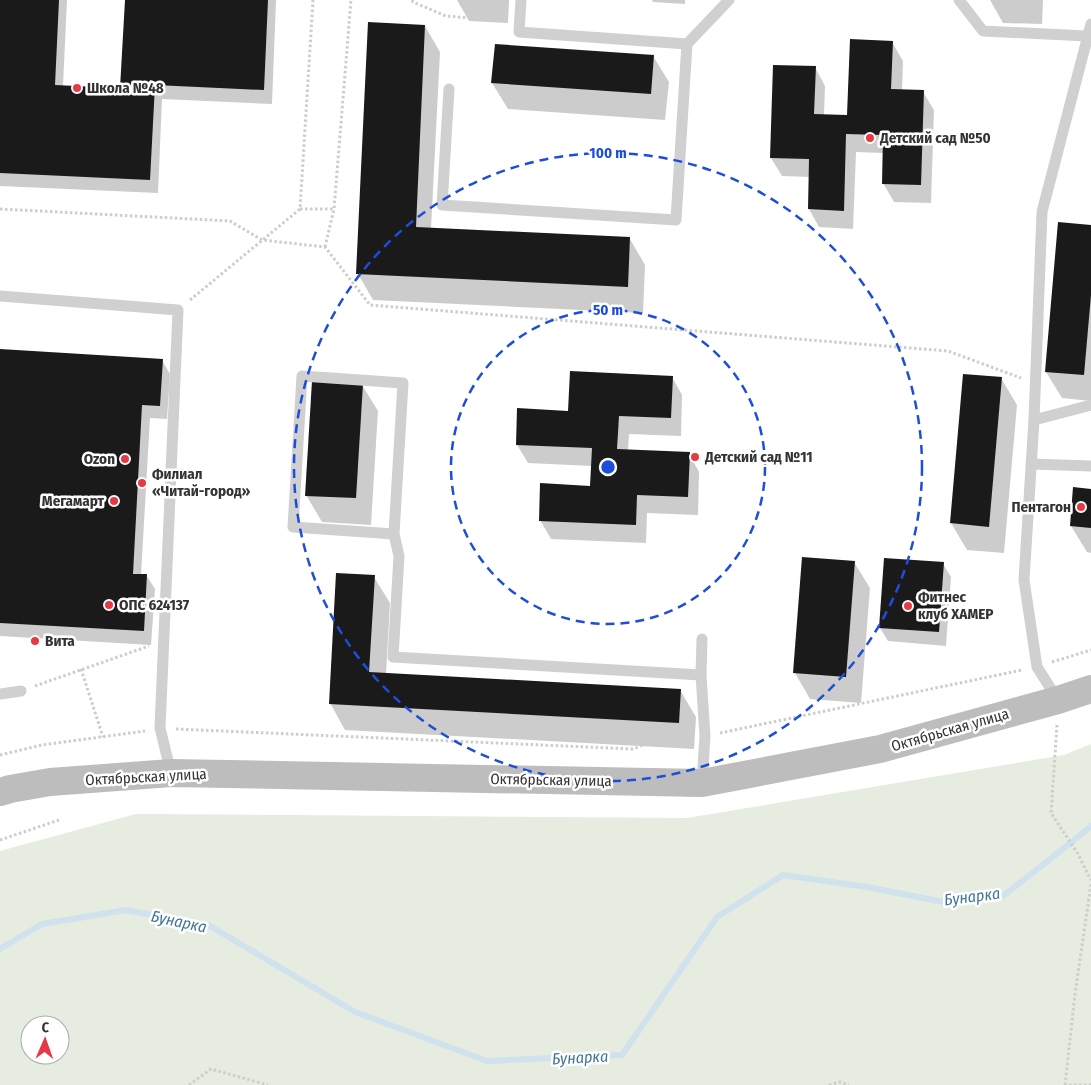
<svg xmlns="http://www.w3.org/2000/svg" width="1091" height="1085" viewBox="0 0 1091 1085" font-family="'Fira Sans Condensed',sans-serif">
<style>
.green{fill:#e6ecdf;fill-rule:evenodd}
.shadow{fill:#0003}
.lines{fill:none;stroke-linecap:round;stroke-linejoin:round}
.stream{stroke:#cfe2ee;stroke-width:6}
.building{fill:#1a1a1a}
.path{stroke:#cdcdcd;stroke-width:3;stroke-dasharray:2.5 2.5;stroke-linecap:butt}
.lane{stroke:#d0d0d0;stroke-width:11}
.secondary{stroke:#bdbdbd;stroke-width:28}
.ring{fill:none;stroke:#1d4ed8;stroke-width:2.5;stroke-dasharray:9 6}
.poi-dot{fill:#e63946;stroke:#fff;stroke-width:2}
.labels{text-anchor:middle;stroke-width:5;stroke-linejoin:round;paint-order:stroke}
.poi-label{font-size:15px;font-weight:bold;fill:#333;stroke:#fff;text-anchor:start}
.street-label{font-size:15px;fill:#333;stroke:#fff}
.water-label{font-size:16px;font-style:italic;fill:#3f7597;stroke:#fff}
.centre{fill:#1d4ed8;stroke:#fff;stroke-width:2.5}
.ring-label{font-size:15px;text-anchor:middle;font-weight:bold;fill:#1d4ed8;stroke:#fff;stroke-width:5;stroke-linejoin:round;paint-order:stroke}
</style>
<rect width="100%" height="100%" fill="#fff"/>
<path class="green" d="M 1091,744 L 1091,1085 L 0,1085 L 0,851 L 136,814 L 687,818 L 1064,755 ZM 30,1025 L 60,1025 L 60,1055 L 30,1055 Z"/>
<g class="shadow">
<path d="M 0,0 L 67,0 L 63,86 L 122,89 L 126,0 L 276,0 L 272,104 L 162,99 L 158,193 L 0,186 Z"/>
<path d="M 457,0 L 509,0 L 508,23 L 469,21 Z"/>
<path d="M 652,0 L 685,0 L 685,4 L 653,2 Z"/>
<path d="M 990,0 L 1043,0 L 1042,24 L 1003,23 Z"/>
<path d="M 425,26 L 440,52 L 431,229 L 630,239 L 645,265 L 643,313 L 373,300 L 358,274 Z"/>
<path d="M 892,42 L 903,61 L 902,91 L 923,92 L 934,110 L 931,203 L 894,202 L 883,183 L 884,153 L 856,152 L 853,229 L 819,227 L 809,209 L 810,177 L 782,176 L 771,158 L 815,67 L 825,86 L 824,115 L 848,116 Z"/>
<path d="M 653,56 L 669,82 L 665,120 L 508,109 L 492,83 Z"/>
<path d="M 1091,226 L 1091,401 L 1062,398 L 1046,372 Z"/>
<path d="M 0,351 L 162,360 L 170,374 L 167,419 L 150,418 L 141,575 L 147,576 L 155,589 L 151,645 L 0,636 Z"/>
<path d="M 672,377 L 682,395 L 681,436 L 629,434 L 628,451 L 689,453 L 699,472 L 698,515 L 647,513 L 646,543 L 551,539 L 540,520 L 591,487 L 592,466 L 528,463 L 517,445 L 569,412 Z"/>
<path d="M 1001,378 L 1017,405 L 1004,553 L 967,550 L 951,523 Z"/>
<path d="M 362,385 L 378,411 L 371,525 L 322,522 L 306,495 Z"/>
<path d="M 1091,490 L 1091,553 L 1087,552 L 1071,526 Z"/>
<path d="M 854,562 L 870,588 L 861,703 L 810,699 L 795,673 Z"/>
<path d="M 943,564 L 951,577 L 946,646 L 888,641 L 880,628 Z"/>
<path d="M 374,577 L 390,603 L 386,674 L 680,690 L 696,717 L 694,749 L 345,730 L 330,703 Z"/>
</g>
<g class="lines">
<path class="stream" d="M 0,949 L 42,924 L 126,910 L 210,926 L 355,1012 L 487,1061 L 622,1055 L 717,917 L 783,875 L 867,887 L 944,902 L 1003,896 L 1073,841 L 1091,826"/>
</g>
<g class="building">
<path d="M 0,0 L 59,0 L 55,85 L 120,88 L 125,0 L 268,0 L 264,90 L 155,85 L 150,180 L 0,173 Z"/>
<path d="M 368,22 L 425,25 L 416,227 L 630,237 L 628,287 L 356,274 Z"/>
<path d="M 850,39 L 893,41 L 891,89 L 924,90 L 921,185 L 882,184 L 883,135 L 846,134 L 844,211 L 808,209 L 809,159 L 770,158 L 773,65 L 816,66 L 814,114 L 847,115 Z"/>
<path d="M 495,44 L 654,55 L 651,94 L 491,83 Z"/>
<path d="M 1058,222 L 1091,225 L 1091,295 L 1084,375 L 1045,372 Z"/>
<path d="M 0,349 L 163,359 L 160,406 L 142,405 L 133,574 L 147,574 L 144,631 L 0,623 Z"/>
<path d="M 570,371 L 673,376 L 671,418 L 619,416 L 617,449 L 690,452 L 688,497 L 637,495 L 636,525 L 539,521 L 540,483 L 590,486 L 592,448 L 516,445 L 517,408 L 568,411 Z"/>
<path d="M 963,374 L 1002,377 L 989,527 L 950,523 Z"/>
<path d="M 312,381 L 363,384 L 356,498 L 305,496 Z"/>
<path d="M 1073,487 L 1091,489 L 1091,528 L 1070,526 Z"/>
<path d="M 802,557 L 855,561 L 846,677 L 793,673 Z"/>
<path d="M 884,558 L 944,562 L 939,632 L 879,628 Z"/>
<path d="M 336,573 L 375,575 L 369,672 L 681,689 L 679,723 L 329,704 Z"/>
</g>
<g class="lines">
<g class="path">
<path d="M 412,0 L 413,2 L 446,16 L 505,21"/>
<path d="M 0,209 L 230,221 L 262,240 L 325,247 L 370,305 L 948,351 L 1021,378"/>
<path d="M 300,209 L 334,209 L 351,0"/>
<path d="M 325,247 L 334,209"/>
<path d="M 190,300 L 300,209 L 313,0"/>
<path d="M 1052,662 L 1091,650"/>
<path d="M 81,669 L 103,737"/>
<path d="M 35,686 L 149,646"/>
<path d="M 1057,725 L 1051,813 L 1078,854 L 1091,880"/>
<path d="M 176,729 L 633,749 L 667,735 L 689,736"/>
<path d="M 720,733 L 1022,670"/>
<path d="M 0,755 L 42,745 L 145,731"/>
<path d="M 0,840 L 59,820"/>
<path d="M 189,1085 L 211,1069 L 268,1085"/>
<path d="M 829,1085 L 840,1082 L 849,1085"/>
<path d="M 1064,1085 L 1091,1085"/>
<path d="M 1065,1085 L 1075,994 L 1091,884"/>
</g>
<g class="lane">
<path d="M 521,0 L 519,32 L 687,44 L 729,0"/>
<path d="M 959,0 L 983,31 L 1087,36"/>
<path d="M 449,89 L 442,205 L 676,220 L 687,44"/>
<path d="M 0,296 L 178,310 L 160,728 L 171,773"/>
<path d="M 1034,420 L 1091,405"/>
<path d="M 1031,464 L 1091,466"/>
<path d="M 394,534 L 293,527 L 302,376 L 403,383 L 394,534 L 399,556 L 393,657 L 701,675 L 705,736 L 702,783"/>
<path d="M 701,675 L 702,639"/>
<path d="M 0,694 L 21,691"/>
<path d="M 1058,700 L 1037,667 L 1024,580 L 1034,420 L 1042,212 L 1091,24"/>
</g>
<path class="secondary" d="M 0,792 L 10,789 L 50,782 L 171,773 L 702,783 L 880,749 L 1058,700 L 1091,689"/>
</g>
<g class="ring">
<circle cx="608" cy="467" r="157"/>
<circle cx="608" cy="467" r="314"/>
</g>
<g class="poi-dot">
<circle cx="77" cy="88" r="5"/>
<circle cx="870" cy="138" r="5"/>
<circle cx="695" cy="457" r="5"/>
<circle cx="125" cy="459" r="5"/>
<circle cx="142" cy="483" r="5"/>
<circle cx="114" cy="501" r="5"/>
<circle cx="1081" cy="507" r="5"/>
<circle cx="109" cy="605" r="5"/>
<circle cx="908" cy="606" r="5"/>
<circle cx="35" cy="641" r="5"/>
</g>
<g class="labels">
<g class="poi-label">
<text x="87" y="93">Школа №48</text>
<text x="880" y="143">Детский сад №50</text>
<text x="705" y="462">Детский сад №11</text>
<text x="115" y="464" text-anchor="end">Ozon</text>
<text x="152" y="479">Филиал<tspan x="152" dy="17">«Читай-город»</tspan></text>
<text x="104" y="506" text-anchor="end">Мегамарт</text>
<text x="1071" y="512" text-anchor="end">Пентагон</text>
<text x="918" y="602">Фитнес<tspan x="918" dy="17">клуб ХАМЕР</tspan></text>
<text x="119" y="610">ОПС 624137</text>
<text x="45" y="646">Вита</text>
</g>
<g class="street-label">
<text transform="translate(950 730) rotate(-16)" y="5">Октябрьская улица</text>
<text transform="translate(146 777) rotate(-3)" y="5">Октябрьская улица</text>
<text transform="translate(551 780) rotate(1)" y="5">Октябрьская улица</text>
</g>
<g class="water-label">
<text transform="translate(972 896) rotate(-7)" y="6">Бунарка</text>
<text transform="translate(179 921) rotate(12)" y="6">Бунарка</text>
<text transform="translate(580 1057) rotate(-3)" y="6">Бунарка</text>
</g>
</g>
<circle cx="608" cy="467" r="8" class="centre"/>
<g class="ring-label">
<text x="608" y="158">100 m</text>
<text x="608" y="315">50 m</text>
</g>
<g transform="translate(45 1040) rotate(2)"><circle r="24" fill="#ffffff" stroke="#adadad"/>
<path d="M0-4L9 19L0 12L-9 19Z" fill="#e63946"/>
<text y="-8" font-size="14" font-weight="bold" text-anchor="middle" fill="#333333">С</text>
</g>
</svg>
